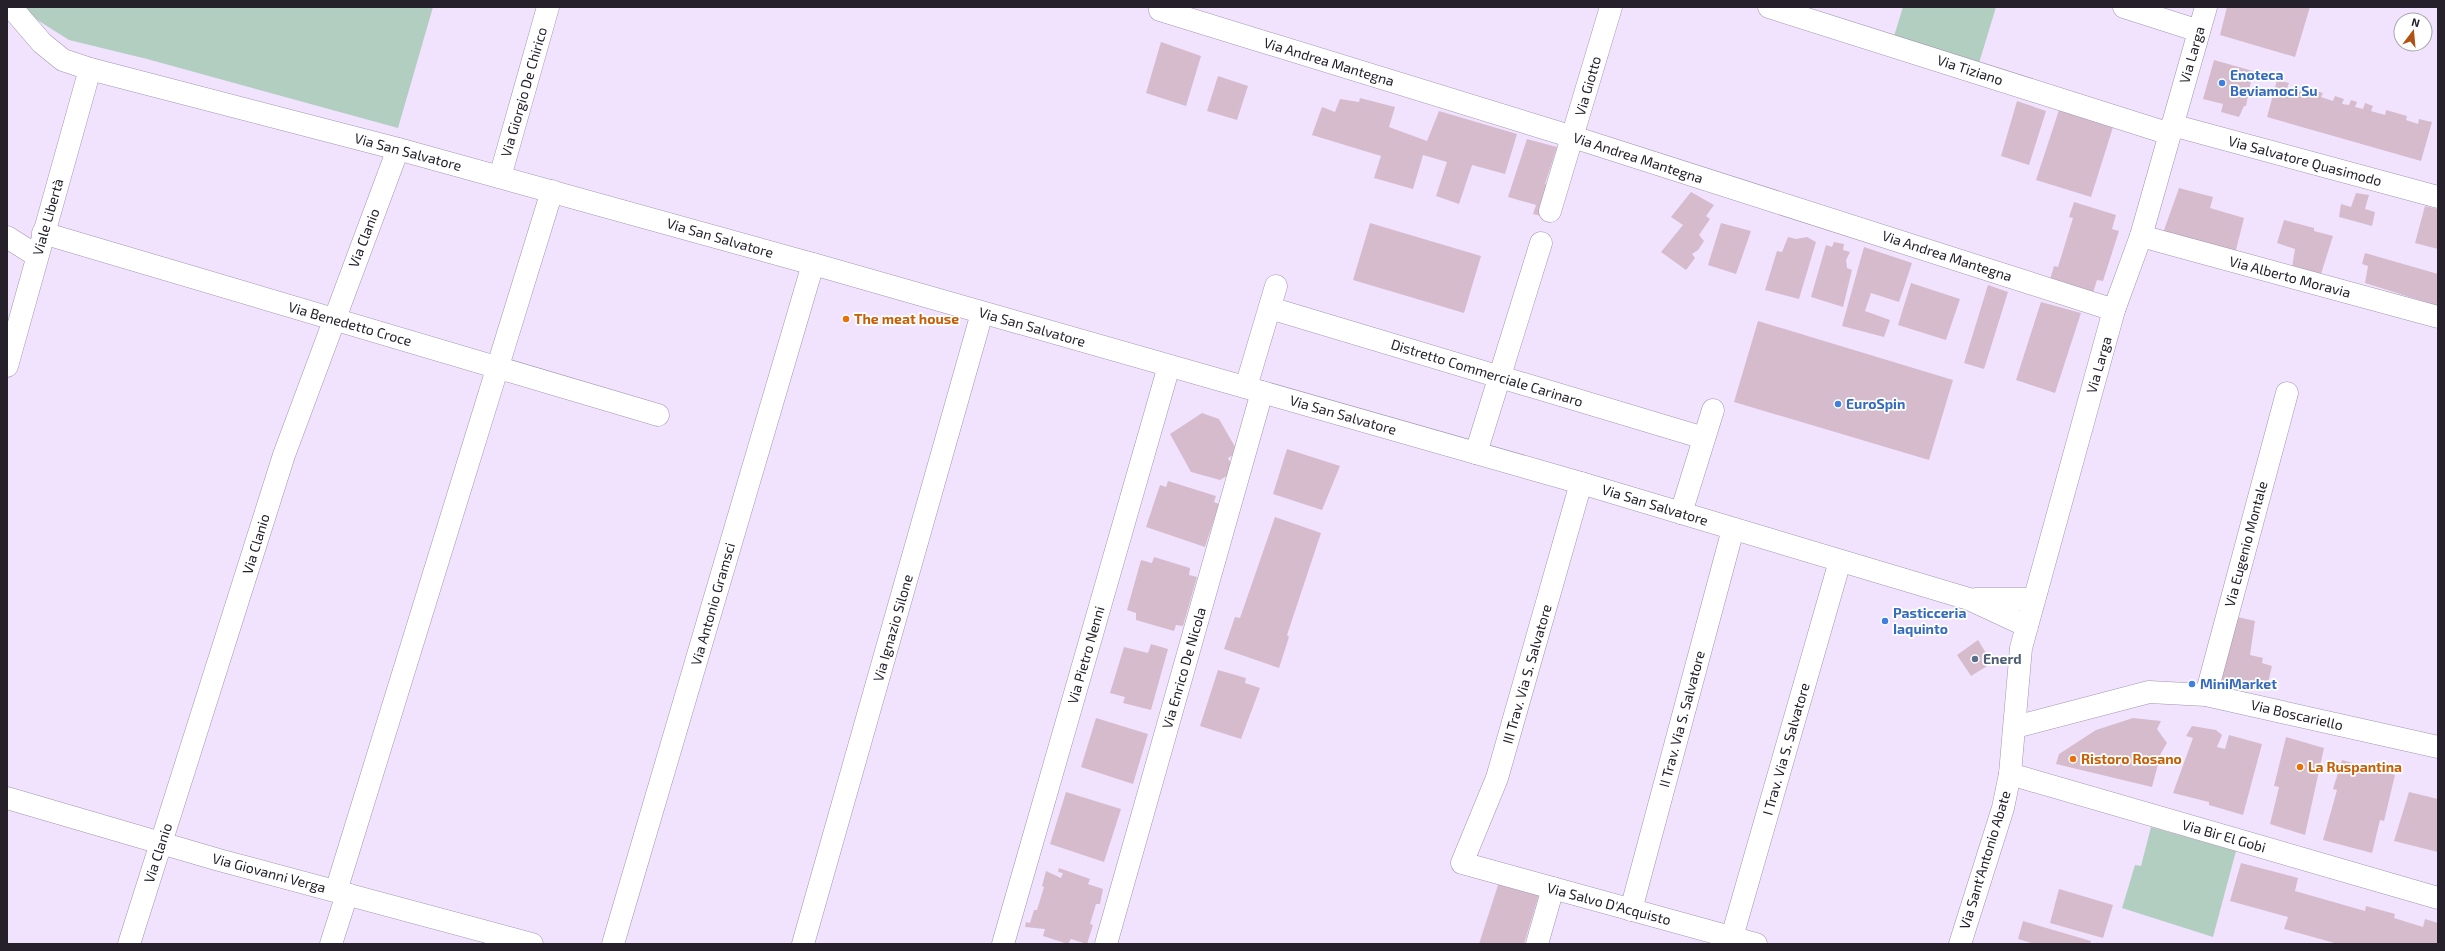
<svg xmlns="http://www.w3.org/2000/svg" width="2445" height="951" viewBox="0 0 2445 951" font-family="'Exo 2',sans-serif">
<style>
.green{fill:#b2cec0}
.building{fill:#d6bbcd}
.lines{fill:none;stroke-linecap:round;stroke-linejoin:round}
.minor-casing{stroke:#a295ae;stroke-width:23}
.minor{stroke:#fff;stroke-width:22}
.shop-dot{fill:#3f7fe0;stroke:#fff;stroke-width:1.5}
.food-dot{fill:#e8710a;stroke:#fff;stroke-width:1.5}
.service-dot{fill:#5c6f8a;stroke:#fff;stroke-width:1.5}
.labels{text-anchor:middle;stroke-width:3.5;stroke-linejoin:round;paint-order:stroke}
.street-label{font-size:14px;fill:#25202a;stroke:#fff}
.shop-label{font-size:14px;font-weight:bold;fill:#366cbe;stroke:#fff;text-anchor:start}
.food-label{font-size:14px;font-weight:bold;fill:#c56008;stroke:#fff;text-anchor:start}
.service-label{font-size:14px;font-weight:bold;fill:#4e5e75;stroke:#fff;text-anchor:start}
</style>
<rect width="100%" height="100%" fill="#f1e3fe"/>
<g class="green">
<path d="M 22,7 L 433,7 L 398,128 L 147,59 L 69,40 L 39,21 Z"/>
<path d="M 1903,7 L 1996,7 L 1979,63 L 1894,36 Z"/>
<path d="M 2151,827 L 2236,851 L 2213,937 L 2122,908 L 2135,865 L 2141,866 Z"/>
</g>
<g class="building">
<path d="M 2227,7 L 2310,7 L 2295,57 L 2220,35 Z"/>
<path d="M 1161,42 L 1201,56 L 1186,106 L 1146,93 Z"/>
<path d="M 2214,60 L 2253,71 L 2246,106 L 2244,106 L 2239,117 L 2221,112 L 2223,104 L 2203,99 Z"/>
<path d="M 1218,76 L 1248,86 L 1237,120 L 1207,111 Z"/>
<path d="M 2277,80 L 2289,83 L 2287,88 L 2300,92 L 2302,87 L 2323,93 L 2321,97 L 2333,101 L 2335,96 L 2344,99 L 2342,104 L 2349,105 L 2351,100 L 2357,102 L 2355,107 L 2363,109 L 2365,103 L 2373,106 L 2371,111 L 2385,115 L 2386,110 L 2407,116 L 2406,120 L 2418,124 L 2419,119 L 2432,122 L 2421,161 L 2267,117 Z"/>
<path d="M 1360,98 L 1395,107 L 1389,127 L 1427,141 L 1439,111 L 1517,134 L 1505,174 L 1472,165 L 1459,204 L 1436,196 L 1447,162 L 1423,155 L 1413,189 L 1374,178 L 1381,156 L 1312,135 L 1322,107 L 1335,112 L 1340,99 L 1359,102 Z"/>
<path d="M 2017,101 L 2046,111 L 2029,165 L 2001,156 Z"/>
<path d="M 2060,107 L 2114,124 L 2091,197 L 2036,180 Z"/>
<path d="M 1527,139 L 1557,147 L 1545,184 L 1551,186 L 1541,216 L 1533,214 L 1536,205 L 1508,197 Z"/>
<path d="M 2179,188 L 2213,197 L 2210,208 L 2244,218 L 2235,254 L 2163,233 Z"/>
<path d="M 1691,192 L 1714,205 L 1706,216 L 1710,219 L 1699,235 L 1704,241 L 1698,250 L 1692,254 L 1695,258 L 1686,270 L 1661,252 L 1683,225 L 1671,217 Z"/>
<path d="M 2356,193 L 2369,195 L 2365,209 L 2375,212 L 2372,226 L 2339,217 L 2341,204 L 2351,207 Z"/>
<path d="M 2074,202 L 2116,215 L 2112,229 L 2119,231 L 2103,281 L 2097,280 L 2092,296 L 2049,283 L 2054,266 L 2058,267 L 2073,218 L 2069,217 Z"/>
<path d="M 2425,206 L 2438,209 L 2438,249 L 2415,243 Z"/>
<path d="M 2284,220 L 2314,228 L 2314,231 L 2333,236 L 2321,274 L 2292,267 L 2295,249 L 2277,243 Z"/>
<path d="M 1370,223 L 1481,256 L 1464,313 L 1353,280 Z"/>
<path d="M 1721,223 L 1751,231 L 1736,274 L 1708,265 Z"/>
<path d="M 1788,237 L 1796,239 L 1807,237 L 1816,242 L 1799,299 L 1765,290 L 1777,251 L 1782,252 Z"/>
<path d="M 1834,242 L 1844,244 L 1843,250 L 1850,252 L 1846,260 L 1847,268 L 1852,270 L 1843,307 L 1811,297 L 1826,245 L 1832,247 Z"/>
<path d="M 1864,247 L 1912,263 L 1899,302 L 1871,293 L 1865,311 L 1890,320 L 1884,337 L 1842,326 Z"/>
<path d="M 2365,253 L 2438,274 L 2438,306 L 2365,283 L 2368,266 L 2362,264 Z"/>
<path d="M 1911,283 L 1960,299 L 1946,340 L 1898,325 Z"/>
<path d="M 1988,285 L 2008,292 L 1984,369 L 1964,363 Z"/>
<path d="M 2041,302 L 2081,313 L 2055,393 L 2016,380 Z"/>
<path d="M 1758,321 L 1953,380 L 1929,460 L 1734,402 Z"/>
<path d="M 1202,413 L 1219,419 L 1238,452 L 1228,458 L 1235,471 L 1220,480 L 1191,472 L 1170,434 Z"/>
<path d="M 1287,449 L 1340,466 L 1322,510 L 1273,494 Z"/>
<path d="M 1168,481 L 1216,496 L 1214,502 L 1219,504 L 1205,547 L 1146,527 L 1160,485 L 1166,487 Z"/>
<path d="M 1275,517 L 1321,533 L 1287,635 L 1289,637 L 1279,668 L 1224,649 L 1235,617 L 1240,618 Z"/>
<path d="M 1154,557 L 1190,568 L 1189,575 L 1197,577 L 1183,626 L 1176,625 L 1174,631 L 1136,620 L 1136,613 L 1127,610 L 1141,560 L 1152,563 Z"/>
<path d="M 2233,616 L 2255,621 L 2250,655 L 2263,658 L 2262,663 L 2272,666 L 2266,691 L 2215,679 Z"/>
<path d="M 1978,640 L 1992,663 L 1971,676 L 1957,655 Z"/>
<path d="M 1151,644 L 1168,649 L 1151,710 L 1123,703 L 1125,697 L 1110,693 L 1124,647 L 1148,653 Z"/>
<path d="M 1218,670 L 1246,678 L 1245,683 L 1260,688 L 1241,739 L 1200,726 Z"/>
<path d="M 1096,718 L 1148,734 L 1133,784 L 1081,767 Z"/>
<path d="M 2133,718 L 2161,721 L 2157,729 L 2167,743 L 2161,753 L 2152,787 L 2056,764 L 2059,754 L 2096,730 Z"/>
<path d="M 2192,726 L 2216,730 L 2222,735 L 2217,747 L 2225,749 L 2229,735 L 2262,744 L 2243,815 L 2209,805 L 2209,802 L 2173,793 L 2193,738 L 2186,736 Z"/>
<path d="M 2286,737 L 2324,748 L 2305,835 L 2270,824 L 2279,787 L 2274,786 Z"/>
<path d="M 2342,760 L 2395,775 L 2384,821 L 2380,820 L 2372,853 L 2323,840 L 2337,790 L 2333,789 Z"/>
<path d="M 1066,792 L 1121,809 L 1104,862 L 1050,844 Z"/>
<path d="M 2409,792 L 2438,799 L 2438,852 L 2394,841 Z"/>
<path d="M 2241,863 L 2298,878 L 2295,891 L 2365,911 L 2366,906 L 2395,914 L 2394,918 L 2423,927 L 2425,919 L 2438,923 L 2438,944 L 2338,944 L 2284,929 L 2288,917 L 2230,901 Z"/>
<path d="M 1059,868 L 1090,879 L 1088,884 L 1103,889 L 1100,904 L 1096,904 L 1090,924 L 1093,925 L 1087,944 L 1071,939 L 1068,944 L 1043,936 L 1045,929 L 1025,927 L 1026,922 L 1030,923 L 1034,910 L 1037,910 L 1044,887 L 1042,886 L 1046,871 L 1061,878 L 1063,873 L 1058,872 Z"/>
<path d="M 1499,882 L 1539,894 L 1524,944 L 1479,944 Z"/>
<path d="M 2059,889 L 2113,905 L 2103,938 L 2050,923 Z"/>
<path d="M 2023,921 L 2091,941 L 2090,944 L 2035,944 L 2018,939 Z"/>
</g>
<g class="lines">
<defs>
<g id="minor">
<path d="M 11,7 L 42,43 L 63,60 L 90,69 L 398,149 L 813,264 L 1581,483 L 1969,599 L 2027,626"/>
<path d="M 1769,7 L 2170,134"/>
<path d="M 2124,7 L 2199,31"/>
<path d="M 1160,10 L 1573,137 L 2114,310"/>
<path d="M 2172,125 L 2438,197"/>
<path d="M 500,177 L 548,7"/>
<path d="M 1550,211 L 1611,7"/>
<path d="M 43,233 L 658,415"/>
<path d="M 2141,236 L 2438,317"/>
<path d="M 7,237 L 37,256"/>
<path d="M 1270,308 L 1704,438"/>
<path d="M 7,366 L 90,69"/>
<path d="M 1246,387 L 1276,286"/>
<path d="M 1476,453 L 1541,243"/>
<path d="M 1581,483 L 1497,778 L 1462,863 L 1756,944"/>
<path d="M 1681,513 L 1713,410"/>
<path d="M 1976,599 L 2034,599"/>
<path d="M 2206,695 L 2287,393"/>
<path d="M 2015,727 L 2149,692 L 2206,695 L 2438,747"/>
<path d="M 2010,774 L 2438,898"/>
<path d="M 7,798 L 219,860 L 532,944"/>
<path d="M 336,891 L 552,191"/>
<path d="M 1631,910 L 1733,529"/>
<path d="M 1732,937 L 1840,561"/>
<path d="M 129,944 L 284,455 L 398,149"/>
<path d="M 331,944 L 347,894"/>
<path d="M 613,944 L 813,264"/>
<path d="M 803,944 L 982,313"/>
<path d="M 1003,944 L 1169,366"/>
<path d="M 1106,944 L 1262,392"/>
<path d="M 1537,944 L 1553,888"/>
<path d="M 1960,944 L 2003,808 L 2010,774 L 2021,648 L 2114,310 L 2141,236 L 2206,7"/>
</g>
</defs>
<use href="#minor" class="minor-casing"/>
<use href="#minor" class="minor"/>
</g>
<g class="shop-dot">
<circle cx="2222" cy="83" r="4"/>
<circle cx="1838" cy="404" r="4"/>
<circle cx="1885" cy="621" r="4"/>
<circle cx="2192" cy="684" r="4"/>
</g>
<g class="food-dot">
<circle cx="846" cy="319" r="4"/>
<circle cx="2073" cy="759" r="4"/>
<circle cx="2300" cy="767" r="4"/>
</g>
<circle class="service-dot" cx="1975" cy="659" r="4"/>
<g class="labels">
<g class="street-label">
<text transform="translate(2192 55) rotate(-74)" y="5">Via Larga</text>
<text transform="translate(1329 62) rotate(17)" y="5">Via Andrea Mantegna</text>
<text transform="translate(1970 70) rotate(18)" y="5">Via Tiziano</text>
<text transform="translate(1588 86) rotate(-74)" y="5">Via Giotto</text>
<text transform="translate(524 92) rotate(-74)" y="5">Via Giorgio De Chirico</text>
<text transform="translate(408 152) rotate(15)" y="5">Via San Salvatore</text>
<text transform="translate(1638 158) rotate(18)" y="5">Via Andrea Mantegna</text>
<text transform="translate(2305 161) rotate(15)" y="5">Via Salvatore Quasimodo</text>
<text transform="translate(48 217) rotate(-74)" y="5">Viale Libertà</text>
<text transform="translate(364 238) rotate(-69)" y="5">Via Clanio</text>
<text transform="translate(720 238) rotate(16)" y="5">Via San Salvatore</text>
<text transform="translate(1947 256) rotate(18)" y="5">Via Andrea Mantegna</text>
<text transform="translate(2290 277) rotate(15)" y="5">Via Alberto Moravia</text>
<text transform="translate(350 324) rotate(16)" y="5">Via Benedetto Croce</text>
<text transform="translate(1032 327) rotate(16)" y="5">Via San Salvatore</text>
<text transform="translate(2099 365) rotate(-74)" y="5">Via Larga</text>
<text transform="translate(1487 373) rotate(17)" y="5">Distretto Commerciale Carinaro</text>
<text transform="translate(1343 415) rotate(16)" y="5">Via San Salvatore</text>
<text transform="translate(1655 505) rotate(17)" y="5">Via San Salvatore</text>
<text transform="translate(256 544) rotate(-73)" y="5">Via Clanio</text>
<text transform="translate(2246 544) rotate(-75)" y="5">Via Eugenio Montale</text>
<text transform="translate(713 604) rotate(-74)" y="5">Via Antonio Gramsci</text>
<text transform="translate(893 628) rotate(-74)" y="5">Via Ignazio Silone</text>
<text transform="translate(1086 655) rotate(-74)" y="5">Via Pietro Nenni</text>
<text transform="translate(1184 668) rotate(-74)" y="5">Via Enrico De Nicola</text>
<text transform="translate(1527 674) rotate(-74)" y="5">III Trav. Via S. Salvatore</text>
<text transform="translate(2297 715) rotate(13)" y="5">Via Boscariello</text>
<text transform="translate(1682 719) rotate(-75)" y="5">II Trav. Via S. Salvatore</text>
<text transform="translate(1786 749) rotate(-74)" y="5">I Trav. Via S. Salvatore</text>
<text transform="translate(2224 836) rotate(16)" y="5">Via Bir El Gobi</text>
<text transform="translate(158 853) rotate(-72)" y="5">Via Clanio</text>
<text transform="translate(1985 860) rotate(-73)" y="5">Via Sant'Antonio Abate</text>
<text transform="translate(269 873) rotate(15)" y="5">Via Giovanni Verga</text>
<text transform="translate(1609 904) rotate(15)" y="5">Via Salvo D'Acquisto</text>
</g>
<g class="shop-label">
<text x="2230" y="80">Enoteca<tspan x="2230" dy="16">Beviamoci Su</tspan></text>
<text x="1846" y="409">EuroSpin</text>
<text x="1893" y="618">Pasticceria<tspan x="1893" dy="16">Iaquinto</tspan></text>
<text x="2200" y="689">MiniMarket</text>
</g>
<g class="food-label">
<text x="854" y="324">The meat house</text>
<text x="2081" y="764">Ristoro Rosano</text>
<text x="2308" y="772">La Ruspantina</text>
</g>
<g class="service-label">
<text x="1983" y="664">Enerd</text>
</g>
</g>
<rect width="2445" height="951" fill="none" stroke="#25202a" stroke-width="16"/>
<g transform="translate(2413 32) rotate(16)"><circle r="19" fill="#ffffff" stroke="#a8a6aa"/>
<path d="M0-3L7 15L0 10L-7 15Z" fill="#b25111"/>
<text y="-6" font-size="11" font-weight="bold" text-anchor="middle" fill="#25202a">N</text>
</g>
</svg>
